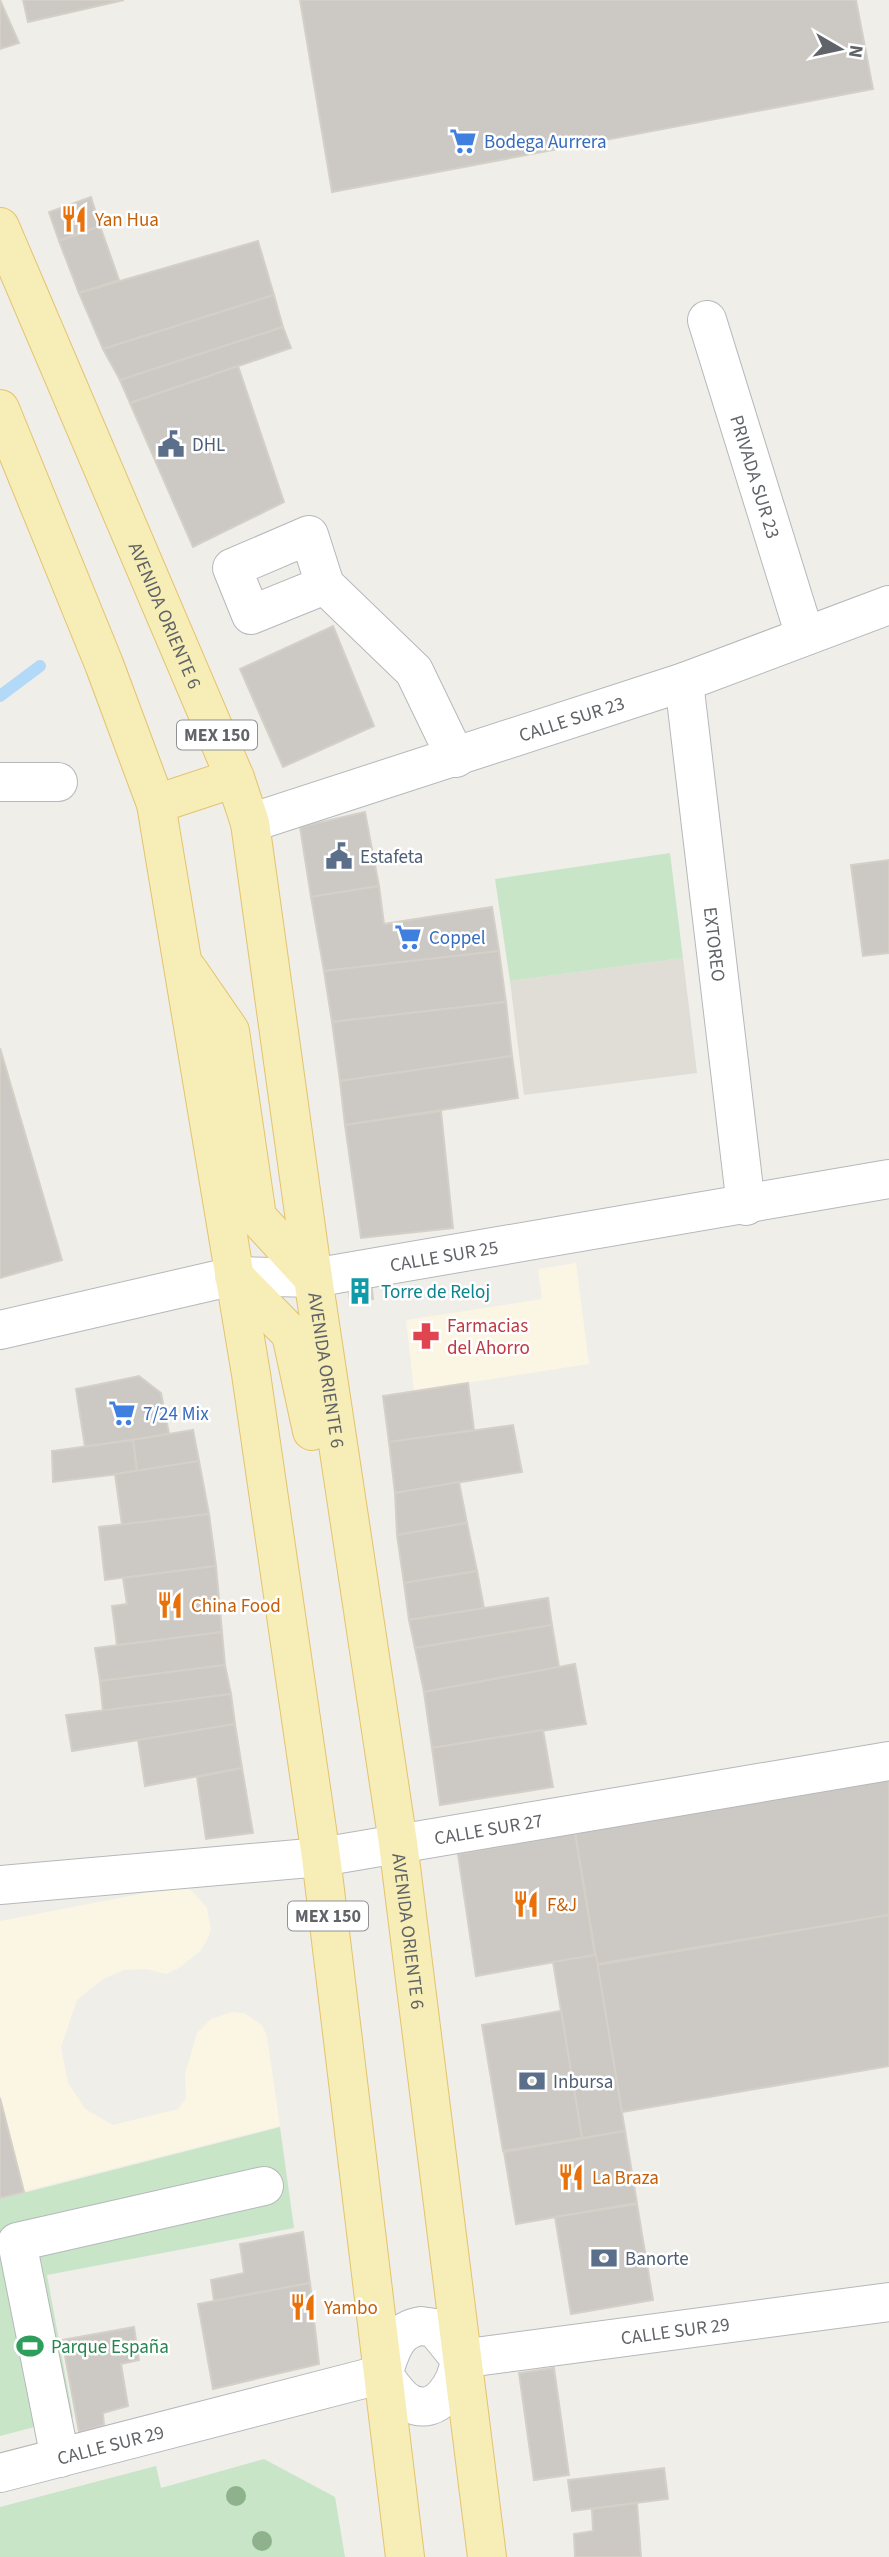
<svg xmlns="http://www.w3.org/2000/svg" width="889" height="2557" viewBox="0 0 889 2557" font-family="'Source Sans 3',sans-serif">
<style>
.commercial{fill:#fbf5e3}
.education{fill:#e0ddd7}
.green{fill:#c8e5c8}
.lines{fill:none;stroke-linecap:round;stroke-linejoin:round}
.stream{stroke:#b2d9f7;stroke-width:12}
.building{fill:#ccc9c5;stroke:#d4d0c7;stroke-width:2}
.minor-casing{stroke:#b5b8bb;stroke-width:40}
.major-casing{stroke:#e4c36e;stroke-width:40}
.minor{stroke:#fff;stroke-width:38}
.major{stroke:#f7edb6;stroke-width:38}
.tree{fill:#8eb28c}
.labels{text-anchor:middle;stroke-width:5;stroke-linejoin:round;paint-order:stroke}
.shield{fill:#fff;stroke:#909295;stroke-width:2}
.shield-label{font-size:18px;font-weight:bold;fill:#606367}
.shop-label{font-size:19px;fill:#366cbe;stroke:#fff;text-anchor:start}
.food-label{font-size:19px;fill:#c56008;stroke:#fff;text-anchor:start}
.service-label{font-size:19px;fill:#4e5e75;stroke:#fff;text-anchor:start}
.street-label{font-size:19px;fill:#606367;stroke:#fff}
.culture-label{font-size:19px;fill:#0d838f;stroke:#fff;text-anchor:start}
.health-label{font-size:19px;fill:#be3a42;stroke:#fff;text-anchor:start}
.leisure-label{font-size:19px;fill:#27864d;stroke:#fff;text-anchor:start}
</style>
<rect width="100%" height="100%" fill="#f0eee9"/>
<g class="commercial">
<path d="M 576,1263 L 589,1364 L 414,1391 L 406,1320 L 542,1299 L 538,1269 Z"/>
<path d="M 187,1885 L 207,1908 L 211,1930 L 207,1940 L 200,1951 L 179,1968 L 166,1974 L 146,1969 L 124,1970 L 103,1979 L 77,2000 L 61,2047 L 68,2083 L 85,2109 L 113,2125 L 178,2109 L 186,2098 L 185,2074 L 197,2033 L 211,2019 L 232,2012 L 244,2013 L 262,2025 L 267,2036 L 280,2126 L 25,2191 L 0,2095 L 0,1921 Z"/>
</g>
<path class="education" d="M 683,958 L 697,1073 L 524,1095 L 510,981 Z"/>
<g class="green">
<path d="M 670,853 L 683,958 L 510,981 L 495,879 Z"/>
<path d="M 280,2127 L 294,2228 L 47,2275 L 73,2417 L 0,2436 L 0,2199 Z"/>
<path d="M 264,2459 L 335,2497 L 345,2557 L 0,2557 L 0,2507 L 156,2466 L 161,2488 Z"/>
</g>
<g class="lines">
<path class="stream" d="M 0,696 L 40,666"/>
</g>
<g class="building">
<path d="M 0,0 L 19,43 L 0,49 Z"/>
<path d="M 23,0 L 124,0 L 28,22 Z"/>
<path d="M 300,0 L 856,0 L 873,89 L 332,192 Z"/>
<path d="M 91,197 L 100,226 L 59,241 L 49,212 Z"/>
<path d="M 100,226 L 119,280 L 79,293 L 59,241 Z"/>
<path d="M 258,241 L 274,295 L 103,349 L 79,293 Z"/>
<path d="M 274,295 L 283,327 L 120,380 L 103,349 Z"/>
<path d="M 283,327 L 291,348 L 130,403 L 120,380 Z"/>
<path d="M 238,366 L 284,502 L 193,547 L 130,403 Z"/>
<path d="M 333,626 L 374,726 L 283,767 L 240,669 Z"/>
<path d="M 365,812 L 379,886 L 311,897 L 300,827 Z"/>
<path d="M 889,860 L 889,953 L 863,956 L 851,865 Z"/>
<path d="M 379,886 L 384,924 L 492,907 L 499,951 L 324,971 L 311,897 Z"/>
<path d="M 499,951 L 506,1002 L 332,1022 L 324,971 Z"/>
<path d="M 506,1002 L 512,1056 L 340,1081 L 332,1022 Z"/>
<path d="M 0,1048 L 62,1260 L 0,1278 Z"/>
<path d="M 512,1056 L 518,1098 L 345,1125 L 340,1081 Z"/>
<path d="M 441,1111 L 453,1228 L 361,1238 L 345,1125 Z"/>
<path d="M 371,1281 L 373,1299 L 350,1302 L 348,1284 Z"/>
<path d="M 139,1376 L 161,1393 L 169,1434 L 85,1447 L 76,1389 Z"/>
<path d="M 468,1383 L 474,1430 L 389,1442 L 383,1396 Z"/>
<path d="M 513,1425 L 522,1472 L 395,1493 L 389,1442 Z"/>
<path d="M 193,1430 L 199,1461 L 137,1472 L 133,1440 Z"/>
<path d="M 133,1440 L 137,1472 L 53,1482 L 52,1451 Z"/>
<path d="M 199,1461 L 209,1514 L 122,1525 L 115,1474 Z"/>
<path d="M 459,1482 L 467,1523 L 397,1535 L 395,1493 Z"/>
<path d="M 209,1514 L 216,1566 L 105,1580 L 99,1527 Z"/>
<path d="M 467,1523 L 477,1571 L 404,1583 L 397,1535 Z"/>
<path d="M 216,1566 L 222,1632 L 117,1645 L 112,1606 L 127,1604 L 123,1578 Z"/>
<path d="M 477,1571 L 484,1608 L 409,1620 L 404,1583 Z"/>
<path d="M 548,1598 L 552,1625 L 415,1648 L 409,1620 Z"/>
<path d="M 552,1625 L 559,1667 L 424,1692 L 415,1648 Z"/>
<path d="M 222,1632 L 225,1665 L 100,1681 L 95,1648 Z"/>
<path d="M 575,1664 L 586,1724 L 432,1748 L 424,1692 Z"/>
<path d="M 225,1665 L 231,1694 L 103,1711 L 100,1681 Z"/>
<path d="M 231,1694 L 235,1724 L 72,1751 L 66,1715 Z"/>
<path d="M 235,1724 L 242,1768 L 145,1786 L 138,1740 Z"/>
<path d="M 543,1730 L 553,1787 L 440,1805 L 432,1748 Z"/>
<path d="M 242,1768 L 253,1833 L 206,1839 L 197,1777 Z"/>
<path d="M 889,1780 L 889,1915 L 597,1964 L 575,1833 Z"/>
<path d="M 575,1833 L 595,1955 L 476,1976 L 458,1854 Z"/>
<path d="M 889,1915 L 889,2066 L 622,2112 L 597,1965 Z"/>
<path d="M 596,1955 L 625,2131 L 582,2138 L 553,1962 Z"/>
<path d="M 561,2011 L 582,2138 L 503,2151 L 482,2025 Z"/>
<path d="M 0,2098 L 24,2192 L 0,2198 Z"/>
<path d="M 625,2131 L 637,2203 L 516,2224 L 504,2152 Z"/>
<path d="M 637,2204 L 653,2300 L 571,2314 L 555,2217 Z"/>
<path d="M 303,2232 L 310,2283 L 214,2301 L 211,2280 L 244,2273 L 240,2244 Z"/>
<path d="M 310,2283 L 319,2364 L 213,2389 L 198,2304 Z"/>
<path d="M 134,2327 L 139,2360 L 121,2364 L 128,2406 L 103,2413 L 104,2425 L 79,2432 L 62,2340 Z"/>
<path d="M 554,2368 L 569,2475 L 534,2480 L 519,2373 Z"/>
<path d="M 664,2468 L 668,2499 L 572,2511 L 568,2480 Z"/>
<path d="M 637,2503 L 641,2557 L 575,2557 L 574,2534 L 593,2531 L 592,2509 Z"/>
</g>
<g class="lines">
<defs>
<g id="minor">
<path id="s1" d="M 707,320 L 805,636"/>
<path d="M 325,585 L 309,535 L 232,568 L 251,615 L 325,585 L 414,671 L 456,758"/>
<path id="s2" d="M 684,682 L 746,1206"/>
<path d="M 0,782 L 58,782"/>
<path id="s3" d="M 250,823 L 684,682 L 889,605"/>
<path id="s4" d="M 0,1330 L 234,1276 L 313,1278 L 889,1179"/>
<path id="s5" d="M 0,1885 L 321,1857 L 889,1761"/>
<path d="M 421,2326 L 435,2328 L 460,2359 C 457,2382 439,2418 409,2403 C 398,2397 390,2383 383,2374 C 391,2351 395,2330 421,2326 Z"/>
<path id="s6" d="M 460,2359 L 889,2302"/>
<path d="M 60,2458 L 17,2242 L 264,2186"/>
<path id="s7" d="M 0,2473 L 383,2374"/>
</g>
<g id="major">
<path id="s8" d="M 0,227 L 235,778 L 250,823 L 313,1278 L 398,1843 L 487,2557"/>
<path d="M 0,409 L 104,664 L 156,804 L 251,1374 L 321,1857 L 405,2557"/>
<path d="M 156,804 L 235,778"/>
<path d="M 188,970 L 230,1031 L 257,1217 L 313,1278"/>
<path d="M 234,1276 L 291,1334 L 312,1431"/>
</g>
</defs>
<use href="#minor" class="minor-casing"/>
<use href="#major" class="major-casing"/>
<use href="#minor" class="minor"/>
<use href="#major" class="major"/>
</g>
<g class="tree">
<circle cx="236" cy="2496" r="10"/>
<circle cx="262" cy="2541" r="10"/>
</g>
<defs>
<symbol id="supermarket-bare" viewBox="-9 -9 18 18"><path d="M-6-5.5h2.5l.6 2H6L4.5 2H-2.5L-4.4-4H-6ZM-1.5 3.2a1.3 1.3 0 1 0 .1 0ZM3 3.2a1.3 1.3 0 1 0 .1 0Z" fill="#3f7fe0" stroke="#fff" stroke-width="2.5" paint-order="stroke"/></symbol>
<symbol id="restaurant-bare" viewBox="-9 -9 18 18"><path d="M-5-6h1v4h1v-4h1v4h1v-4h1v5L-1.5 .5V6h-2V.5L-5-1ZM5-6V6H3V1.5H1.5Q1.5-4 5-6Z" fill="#e8710a" stroke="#fff" stroke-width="2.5" paint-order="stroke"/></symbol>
<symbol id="civic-bare" viewBox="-9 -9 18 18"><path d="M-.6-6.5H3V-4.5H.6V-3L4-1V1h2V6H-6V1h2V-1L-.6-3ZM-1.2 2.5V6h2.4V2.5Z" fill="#5c6f8a" stroke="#fff" stroke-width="2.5" paint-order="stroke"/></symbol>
<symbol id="building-bare" viewBox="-9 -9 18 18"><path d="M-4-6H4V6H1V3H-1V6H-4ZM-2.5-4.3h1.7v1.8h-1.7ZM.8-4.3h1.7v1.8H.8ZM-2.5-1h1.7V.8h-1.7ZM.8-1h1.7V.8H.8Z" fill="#0f9aa8" stroke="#fff" stroke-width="2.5" paint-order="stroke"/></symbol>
<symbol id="pharmacy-bare" viewBox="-9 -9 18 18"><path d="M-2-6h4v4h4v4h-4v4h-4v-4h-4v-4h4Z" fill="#e0444e" stroke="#fff" stroke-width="2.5" paint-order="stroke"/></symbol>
<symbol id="bank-bare" viewBox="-9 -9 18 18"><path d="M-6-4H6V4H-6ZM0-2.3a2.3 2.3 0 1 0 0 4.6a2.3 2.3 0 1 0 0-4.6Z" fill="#5c6f8a" stroke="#fff" stroke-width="2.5" paint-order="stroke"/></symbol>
<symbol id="stadium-bare" viewBox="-9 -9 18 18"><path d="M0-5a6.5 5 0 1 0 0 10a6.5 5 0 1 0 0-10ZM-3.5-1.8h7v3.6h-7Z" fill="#2e9e5b" stroke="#fff" stroke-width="2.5" paint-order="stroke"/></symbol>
</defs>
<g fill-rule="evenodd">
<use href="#supermarket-bare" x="444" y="122" width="38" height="38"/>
<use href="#restaurant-bare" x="55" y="200" width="38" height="38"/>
<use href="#civic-bare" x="152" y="425" width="38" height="38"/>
<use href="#civic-bare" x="320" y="837" width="38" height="38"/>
<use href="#supermarket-bare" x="389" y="918" width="38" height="38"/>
<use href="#building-bare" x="341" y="1272" width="38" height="38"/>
<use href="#pharmacy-bare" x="407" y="1317" width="38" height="38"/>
<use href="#supermarket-bare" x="103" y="1394" width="38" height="38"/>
<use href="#restaurant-bare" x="151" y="1586" width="38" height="38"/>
<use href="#restaurant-bare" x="507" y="1885" width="38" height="38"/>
<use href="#bank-bare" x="513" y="2062" width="38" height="38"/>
<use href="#restaurant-bare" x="552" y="2158" width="38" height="38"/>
<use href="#bank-bare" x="585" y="2239" width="38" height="38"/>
<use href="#restaurant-bare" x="284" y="2288" width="38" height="38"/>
<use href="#stadium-bare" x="11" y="2327" width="38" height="38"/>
</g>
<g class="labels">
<g class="shield">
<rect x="177" y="720.5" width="80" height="29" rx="5"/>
<rect x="288" y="1901.5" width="80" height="29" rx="5"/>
</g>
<g class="shield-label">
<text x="217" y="741">MEX 150</text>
<text x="328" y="1922">MEX 150</text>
</g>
<g class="shop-label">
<text x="484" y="148">Bodega Aurrera</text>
<text x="429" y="944">Coppel</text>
<text x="143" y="1420">7/24 Mix</text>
</g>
<g class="food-label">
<text x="95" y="226">Yan Hua</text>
<text x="191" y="1612">China Food</text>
<text x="547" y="1911">F&amp;J</text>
<text x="592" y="2184">La Braza</text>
<text x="324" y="2314">Yambo</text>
</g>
<g class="service-label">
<text x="192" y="451">DHL</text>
<text x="360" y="863">Estafeta</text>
<text x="553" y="2088">Inbursa</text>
<text x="625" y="2265">Banorte</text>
</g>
<g class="street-label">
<text dy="7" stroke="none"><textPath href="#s1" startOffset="164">PRIVADA SUR 23</textPath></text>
<text dy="7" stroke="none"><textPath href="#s8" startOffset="422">AVENIDA ORIENTE 6</textPath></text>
<text dy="7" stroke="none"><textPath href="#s3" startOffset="338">CALLE SUR 23</textPath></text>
<text dy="7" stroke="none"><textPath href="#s2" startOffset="264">EXTOREO</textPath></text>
<text dy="7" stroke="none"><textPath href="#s4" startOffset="452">CALLE SUR 25</textPath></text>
<text dy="7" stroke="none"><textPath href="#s8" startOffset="1199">AVENIDA ORIENTE 6</textPath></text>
<text dy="7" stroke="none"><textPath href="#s5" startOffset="492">CALLE SUR 27</textPath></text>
<text dy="7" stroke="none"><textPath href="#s8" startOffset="1766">AVENIDA ORIENTE 6</textPath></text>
<text dy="7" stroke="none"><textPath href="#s6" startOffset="217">CALLE SUR 29</textPath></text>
<text dy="7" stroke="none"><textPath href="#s7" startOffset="114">CALLE SUR 29</textPath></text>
</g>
<g class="culture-label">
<text x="381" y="1298">Torre de Reloj</text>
</g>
<g class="health-label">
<text x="447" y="1332">Farmacias<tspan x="447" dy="22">del Ahorro</tspan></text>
</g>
<g class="leisure-label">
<text x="51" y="2353">Parque España</text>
</g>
</g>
<g transform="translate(840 49) rotate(99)" stroke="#ffffff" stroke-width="5" paint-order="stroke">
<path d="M0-5L12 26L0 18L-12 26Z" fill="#606367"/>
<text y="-10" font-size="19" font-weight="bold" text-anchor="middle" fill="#606367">N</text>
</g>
</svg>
